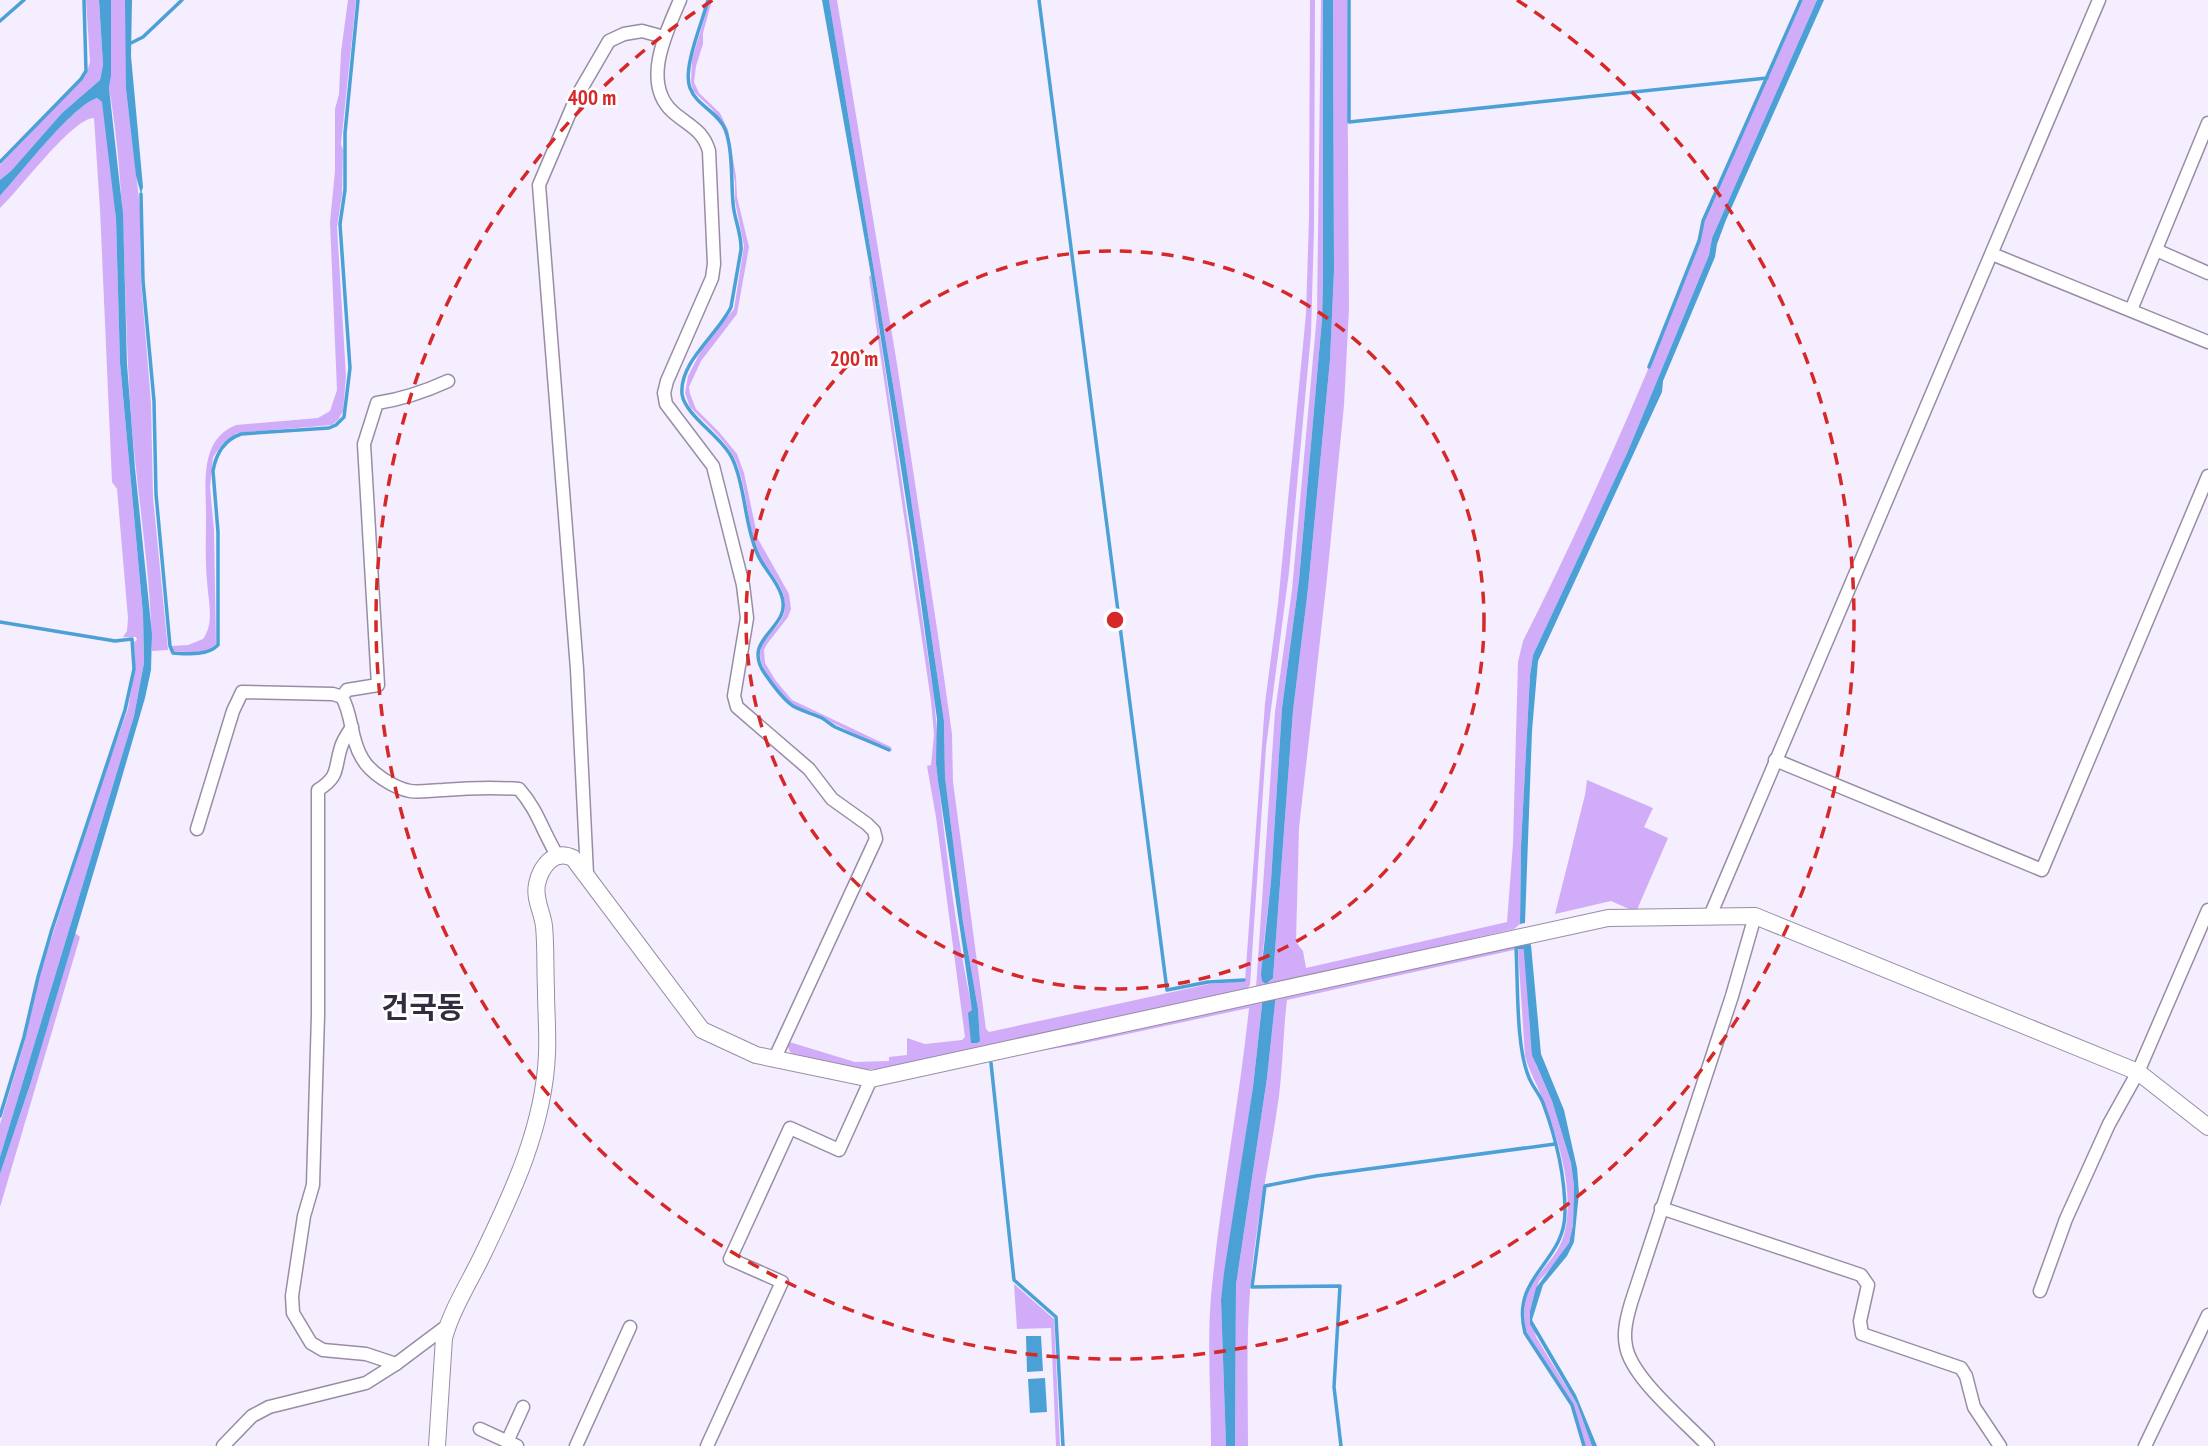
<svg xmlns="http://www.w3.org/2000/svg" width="2208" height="1446" viewBox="0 0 2208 1446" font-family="'PT Sans Narrow','Noto Sans KR',sans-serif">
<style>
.green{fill:#d1adf9}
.water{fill:#4ba0d6}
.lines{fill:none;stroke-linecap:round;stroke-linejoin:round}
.stream{stroke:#4ba0d6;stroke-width:3.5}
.minor-casing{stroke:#988da5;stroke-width:15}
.tertiary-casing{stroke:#988da5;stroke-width:18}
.minor{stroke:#fff;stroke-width:12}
.tertiary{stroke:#fff;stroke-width:16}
.ring{fill:none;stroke:#d62828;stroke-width:3.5;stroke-dasharray:12 9}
.labels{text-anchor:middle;stroke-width:5;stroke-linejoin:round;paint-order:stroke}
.quarter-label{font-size:30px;font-weight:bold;fill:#342b3e;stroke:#fff}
.centre{fill:#d62828;stroke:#fff;stroke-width:3.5}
.ring-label{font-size:21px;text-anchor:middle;font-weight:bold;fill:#d62828;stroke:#fff;stroke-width:5;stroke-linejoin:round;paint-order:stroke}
</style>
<rect width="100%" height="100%" fill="#f5eefe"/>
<g class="green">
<path d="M 86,0 L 99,0 L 103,65 L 100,80 L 62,113 L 11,171 L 0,180 L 0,165 L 86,75 L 90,62 Z"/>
<path d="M 111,0 L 125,0 L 127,6 L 126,89 L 140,207 L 141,281 L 151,403 L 153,497 L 168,650 L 152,651 C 151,568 135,484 130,401 C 123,297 127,191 109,88 L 111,76 Z"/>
<path d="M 348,0 L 356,0 L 341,144 L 343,150 L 342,194 L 337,227 L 346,376 L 343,411 L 338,420 L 332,425 L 237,433 L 223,443 L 213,457 L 210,487 L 214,530 L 216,644 C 205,655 188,652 173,651 L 172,646 L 188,645 L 203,639 C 215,623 208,600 207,581 C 205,559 206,538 206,516 C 206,483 199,440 236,425 L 318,418 L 330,411 L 337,390 L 330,222 L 335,171 L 335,109 L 339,94 L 341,52 Z"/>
<path d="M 710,0 L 712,0 L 703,33 L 703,44 L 696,66 L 694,82 L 699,93 L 720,113 L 728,130 L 736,176 L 737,197 L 749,247 L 737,314 L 701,361 L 689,387 L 690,394 L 696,409 L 719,432 L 737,454 L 744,473 L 758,539 L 789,594 L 791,609 L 788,617 L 767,644 L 764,650 L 765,663 L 776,681 L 792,700 L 891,747 L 892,751 C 869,740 846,731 825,718 C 815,711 801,710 791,703 C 779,694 760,670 760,654 C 761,632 786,629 785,604 C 784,583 766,570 758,552 C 746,523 748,488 735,459 C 725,439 705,423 690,407 L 685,393 L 688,376 L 704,345 L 734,309 L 744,246 L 735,201 L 735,183 L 726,129 L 712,109 L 693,91 L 691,82 L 692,59 Z"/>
<path d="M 829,0 L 837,0 L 897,364 L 939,642 L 952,734 L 953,782 L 986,1029 L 989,1032 L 1209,984 L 1245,981 L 1265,703 L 1278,604 L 1306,314 L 1309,218 L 1310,0 L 1315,0 L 1314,229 L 1311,334 L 1289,572 L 1266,747 L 1250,985 L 1247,989 L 877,1069 L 849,1070 L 796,1056 L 790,1052 L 786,1041 L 855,1062 L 889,1061 L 889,1057 L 907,1055 L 907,1038 L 925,1044 L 962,1040 L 965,1037 L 936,817 L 927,766 L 931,765 L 934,734 L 931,701 L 869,277 L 871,275 L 934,697 L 938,742 L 936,763 C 947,855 957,951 980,1041 L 978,1009 L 963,922 L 945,777 L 944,721 L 903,445 Z"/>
<path d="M 1321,0 L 1323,0 L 1323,279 L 1322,319 L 1299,580 L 1282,708 L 1271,881 L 1262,959 L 1273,978 L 1293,711 L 1308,589 L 1330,360 L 1334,271 L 1333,0 L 1347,0 L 1349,309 L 1344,405 L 1327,578 L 1299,828 L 1296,942 L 1303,951 L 1306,968 L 1507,922 L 1513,844 L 1518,662 L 1523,641 C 1589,510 1647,377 1700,241 L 1704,221 L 1803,0 L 1817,0 L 1712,238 L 1709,255 L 1628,451 L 1533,655 L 1530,675 L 1521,846 L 1520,924 L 1514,929 L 1277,983 L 1266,984 L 1256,988 L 1275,712 L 1292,590 L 1317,314 Z"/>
<path d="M 97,98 L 102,102 L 105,110 L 116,219 L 120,363 L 143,614 L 144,663 L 134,716 L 0,1157 L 0,1124 L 25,1040 L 39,977 L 101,784 L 128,709 L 135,667 L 134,642 L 137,640 L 136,637 L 123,637 L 127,631 L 128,618 L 117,489 L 112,482 L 100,209 L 94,118 C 72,118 19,191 0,208 L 0,196 C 20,173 72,106 97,98 Z"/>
<path d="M 1587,780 L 1653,808 L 1644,827 L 1668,838 L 1636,912 L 1611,901 L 1555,914 L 1585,795 Z"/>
<path d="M 75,933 L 80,937 L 0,1207 L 0,1174 L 31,1082 Z"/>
<path d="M 1523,940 L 1524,945 L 1514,947 L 1514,950 L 1287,1000 C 1283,1032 1283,1064 1279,1096 C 1270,1161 1255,1225 1250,1291 C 1246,1343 1248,1394 1248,1446 L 1235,1446 L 1236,1285 L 1267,1078 L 1276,994 Z"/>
<path d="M 1525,948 L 1530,1030 L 1536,1065 L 1552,1101 L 1571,1163 L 1574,1186 L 1573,1225 L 1569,1243 L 1558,1260 L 1539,1281 L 1530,1311 L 1536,1337 L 1577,1404 L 1592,1446 L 1585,1446 L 1573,1404 L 1526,1332 C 1516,1272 1558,1273 1566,1226 C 1573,1183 1557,1135 1541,1095 C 1536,1082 1529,1071 1525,1056 L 1518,950 Z"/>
<path d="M 1263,996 L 1253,1087 L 1221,1300 L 1226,1446 L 1211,1446 C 1211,1396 1207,1345 1211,1296 C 1220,1199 1239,1105 1249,1008 L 1076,1045 L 984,1060 Z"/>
<path d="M 1014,1284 L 1054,1319 L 1060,1446 L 1056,1446 L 1051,1328 L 1017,1329 Z"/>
</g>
<g class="water">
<path d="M 99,0 L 111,0 L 111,76 L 109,88 L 123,214 L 127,364 L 135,468 L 152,634 L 151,670 L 145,698 L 117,794 L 31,1082 L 0,1174 L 0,1157 L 134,716 L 144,663 L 143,614 L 120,363 L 116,219 L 102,102 L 97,98 C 72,106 20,174 0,196 L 0,180 L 11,171 L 62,113 L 100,80 L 103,65 Z"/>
<path d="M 125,0 L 132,0 L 131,56 L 143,187 L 141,194 L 136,176 L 126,89 Z"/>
<path d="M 822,0 L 829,0 L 903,445 L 944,721 L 945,777 L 963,922 L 978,1009 L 980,1041 L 977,1043 L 971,1043 L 968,1013 L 972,1010 L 938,781 L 936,763 L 937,719 L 913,545 L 871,275 Z"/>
<path d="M 1323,0 L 1333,0 L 1334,271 L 1330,360 L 1308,589 L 1293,711 L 1273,978 L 1266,984 L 1262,981 L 1261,974 L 1271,881 L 1282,708 L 1299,580 L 1322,319 L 1323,279 Z"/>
<path d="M 1817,0 L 1824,0 L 1726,220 L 1717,244 L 1715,257 L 1663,381 L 1662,392 L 1538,661 L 1532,731 L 1525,923 L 1520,924 L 1521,846 L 1530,675 L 1533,655 L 1628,451 L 1709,255 L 1712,238 Z"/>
<path d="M 1527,939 L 1531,945 L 1541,1054 L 1564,1110 L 1577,1168 L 1579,1193 L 1574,1242 L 1567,1256 L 1543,1285 L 1532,1320 L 1576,1395 L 1597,1446 L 1592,1446 L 1577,1404 L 1530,1324 L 1530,1311 L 1536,1288 L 1569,1243 L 1573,1225 L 1574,1186 L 1571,1163 L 1552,1101 L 1532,1055 L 1523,940 Z"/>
<path d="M 1276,994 L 1267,1078 L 1236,1285 L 1235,1446 L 1226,1446 L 1221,1300 L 1224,1273 L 1253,1087 L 1263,996 Z"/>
<path d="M 1026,1336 L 1041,1336 L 1043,1371 L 1027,1372 Z"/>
<path d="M 1045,1378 L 1047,1412 L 1030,1413 L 1028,1379 Z"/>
</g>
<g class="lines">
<g class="stream">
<path d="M 708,0 C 703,21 682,68 690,88 C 696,105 718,112 725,129 C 733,149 731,181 733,203 C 734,219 742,234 741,250 L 731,307 C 719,333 679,362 682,394 C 685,416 723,437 733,460 C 746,489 744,523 757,553 C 763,568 776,579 781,594 C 795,629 739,636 765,674 C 772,684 782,699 793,706 C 802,711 813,714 822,718 C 827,721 830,724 835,727 C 853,735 871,742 889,750"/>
<path d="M 1039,0 L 1167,990 L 1208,982 L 1244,980"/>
<path d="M 1349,0 L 1349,122 L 1767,78"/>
<path d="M 0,21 L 24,0"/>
<path d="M 131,43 L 143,37 L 182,0"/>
<path d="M 0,162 L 81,79 L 86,71 L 84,0"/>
<path d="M 141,194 L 143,281 L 154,401 L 156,494 L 170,646 L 173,653 C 188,654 207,656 218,645 L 218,532 L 213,471 C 216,453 224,440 241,434 L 329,428 L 336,425 L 344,417 L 350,368 L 340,224 L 345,190 L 345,133 L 358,0"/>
<path d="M 1649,367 L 1699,241 L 1703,221 L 1801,0"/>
<path d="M 0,622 L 115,641 L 132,639 L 134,669 L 125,710 L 52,929 L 38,977 L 24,1037 L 0,1116"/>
<path d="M 1524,947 L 1516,948 C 1518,982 1516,1045 1528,1075 C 1531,1085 1539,1093 1543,1103 C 1556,1138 1565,1175 1565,1212 C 1565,1264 1510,1275 1525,1333 L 1572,1405 L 1584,1446"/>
<path d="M 991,1063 L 1014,1280 L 1056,1317 L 1063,1446"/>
<path d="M 1341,1446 L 1334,1387 L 1340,1286 L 1252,1287 L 1265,1186 L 1316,1176 L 1555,1144"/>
</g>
<defs>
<g id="minor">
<path d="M 680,0 C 666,33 641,83 673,112 C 689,126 703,130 709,151 L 714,264 L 712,278 L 667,381 L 664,393 L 666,404 L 713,466 L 743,585 L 747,618 L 734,696 L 737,707 L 809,769 L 832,799 L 867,824 L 874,831 L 876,839 L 774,1060"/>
<path d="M 2156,250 L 2208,273"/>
<path d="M 1992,254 L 2208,342"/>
<path d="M 2131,310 L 2208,123"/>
<path d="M 342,697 L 347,690 L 378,685 L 364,444 L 377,403 C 403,399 424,392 448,381"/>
<path d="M 352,727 C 348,733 343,740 341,747 C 334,769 340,776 318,790 L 318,1015 L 313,1185 L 304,1216 L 292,1296 L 293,1313 L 311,1343 L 323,1350 L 366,1354 L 396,1364"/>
<path d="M 1775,760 L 2042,870 L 2208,476"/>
<path d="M 197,829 L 233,711 L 242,692 L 333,694 L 342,697 C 353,716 350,739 362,758 C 370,773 394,788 410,791 C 420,793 433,790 443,790 C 468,788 493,787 519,789 C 537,809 543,832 557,855"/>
<path d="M 587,874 L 577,669 L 539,185 L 577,96 L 609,41 L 624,34 L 642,31 L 664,37"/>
<path d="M 1710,916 L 2099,0"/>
<path d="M 1661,1208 L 1861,1275 L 1868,1285 L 1860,1321 L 1862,1334 L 1961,1368 L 1966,1376 L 1974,1407 L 2000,1446"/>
<path d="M 2040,1291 L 2066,1219 L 2109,1124 L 2138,1072 L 2208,910"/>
<path d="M 480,1429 L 517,1446"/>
<path d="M 507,1442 L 523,1407"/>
<path d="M 223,1446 L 252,1416 L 269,1407 L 366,1383 L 396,1364 L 448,1325"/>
<path d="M 576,1446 L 630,1327"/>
<path d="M 707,1446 L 782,1282 L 730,1259 L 790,1128 L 839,1150 L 871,1079"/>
<path d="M 1708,1446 C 1686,1422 1631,1378 1626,1346 C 1623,1332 1627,1317 1631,1303 L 1732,996 L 1755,916"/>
<path d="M 2145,1446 L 2208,1315"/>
</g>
<path id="tertiary" d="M 437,1446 L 444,1338 C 452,1309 469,1283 482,1256 C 513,1192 544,1126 547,1054 C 548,1033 546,1011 546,990 C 545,969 546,947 544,926 C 542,911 534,899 537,884 C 541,866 554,849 573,858 L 702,1030 L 756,1055 L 871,1079 L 1608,918 L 1755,916 L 2138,1072 L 2208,1127"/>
</defs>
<use href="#minor" class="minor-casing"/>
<use href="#tertiary" class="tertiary-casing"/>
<use href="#minor" class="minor"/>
<use href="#tertiary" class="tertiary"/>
</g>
<g class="ring">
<circle cx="1115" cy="620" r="369"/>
<path d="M1517 0A739 739 0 1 1 713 0"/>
</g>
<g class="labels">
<g class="quarter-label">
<text x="423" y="1018">건국동</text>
</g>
</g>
<circle cx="1115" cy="620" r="10" class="centre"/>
<g class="ring-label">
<text x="592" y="105">400 m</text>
<text x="854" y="366">200 m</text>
</g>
</svg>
